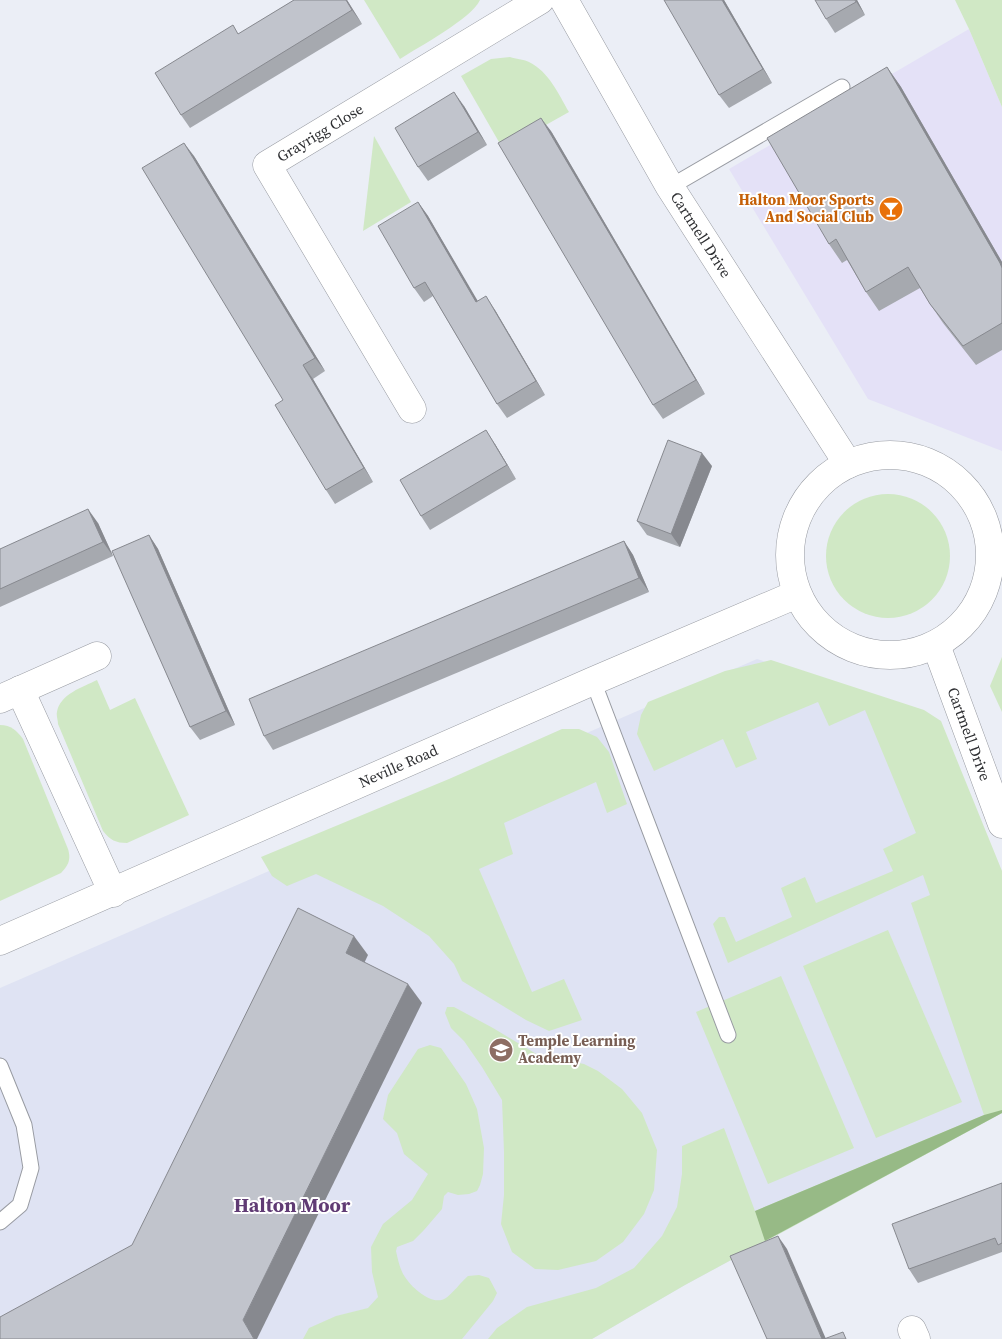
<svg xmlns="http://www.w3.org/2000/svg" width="1002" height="1339" viewBox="0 0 1002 1339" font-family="'Source Serif 4',serif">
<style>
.commercial{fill:#e4e1f7}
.built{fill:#dfe3f3}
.green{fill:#d0e8c5}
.forest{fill:#97ba86}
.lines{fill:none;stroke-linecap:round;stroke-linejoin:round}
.lane-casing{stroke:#989ba2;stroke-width:17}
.street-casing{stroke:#989ba2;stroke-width:29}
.secondary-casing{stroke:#989ba2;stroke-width:29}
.lane{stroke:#fff;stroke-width:15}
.street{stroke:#fff;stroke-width:28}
.secondary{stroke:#fff;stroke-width:28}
.wall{fill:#a6a9af}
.shaded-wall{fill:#87898f}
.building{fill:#c1c4cc;stroke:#87898f}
.labels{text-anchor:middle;stroke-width:4;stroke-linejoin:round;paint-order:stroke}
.street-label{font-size:15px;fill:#2e2f32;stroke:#fff}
.food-label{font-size:15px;font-weight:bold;fill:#c56008;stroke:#fff;text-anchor:end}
.education-label{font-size:15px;font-weight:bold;fill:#785e54;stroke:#fff;text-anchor:start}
.district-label{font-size:20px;font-weight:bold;fill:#603b74;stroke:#fff}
</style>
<rect width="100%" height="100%" fill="#ebeef6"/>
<path class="commercial" d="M 969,29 L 1002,107 L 1002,451 L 868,399 L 729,169 Z"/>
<path class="built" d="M 757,659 L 941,721 L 1002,1113 L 685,1285 L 592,1339 L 0,1339 L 0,988 Z"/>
<g class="green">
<path d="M 364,0 L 480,0 C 471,19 420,46 400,59 Z"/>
<path d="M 955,0 L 1002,0 L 1002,107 L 969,29 Z"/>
<path d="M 510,57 C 516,59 523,59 529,62 C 549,72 558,93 569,112 L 503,149 L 461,76 L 491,59 Z"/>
<path d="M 374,136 L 411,202 L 363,231 Z"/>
<circle cx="888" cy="556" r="62"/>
<path d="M 1002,657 L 1002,712 L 990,686 Z"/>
<path d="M 771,660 L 924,710 L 941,721 L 1002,871 L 1002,1113 L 685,1285 L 592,1339 L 488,1339 L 497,1328 L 527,1307 L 596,1288 L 634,1268 L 662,1236 L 677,1207 L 682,1174 L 682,1146 L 724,1128 L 755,1211 L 984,1115 L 911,903 L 930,895 L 923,875 L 728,963 L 713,924 L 719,917 L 725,917 L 736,942 L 792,917 L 781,888 L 805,877 L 816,903 L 893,871 L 883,849 L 916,833 L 865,710 L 829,726 L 818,702 L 746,732 L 757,759 L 736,768 L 723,739 L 654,771 L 637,734 L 641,715 L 648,702 L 725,671 Z"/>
<path d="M 97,680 L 110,710 L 135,698 L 189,815 L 127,843 C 116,843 110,840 103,831 L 58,724 C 58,720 56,715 57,712 C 60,694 83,687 97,680 Z"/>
<path d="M 0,725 C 11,725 17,731 23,739 L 68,849 C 71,859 69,865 61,873 L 0,901 Z"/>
<path d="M 562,729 L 579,729 L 597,737 L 609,752 L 627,804 L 607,813 L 596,782 L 504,823 L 513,854 L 479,869 L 532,992 L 564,979 L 582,1020 L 549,1031 L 526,1020 L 462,981 L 454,964 L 429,936 L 383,906 L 316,874 L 287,886 L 272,876 L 261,857 L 449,779 Z"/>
<path d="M 888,930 L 962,1102 L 876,1138 L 803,966 Z"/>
<path d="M 781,976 L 854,1148 L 768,1184 L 696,1012 Z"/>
<path d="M 447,1007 L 454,1007 L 493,1028 L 538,1055 L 584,1064 L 598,1071 L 622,1089 L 642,1113 L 657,1150 L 654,1190 L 644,1214 L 623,1242 L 596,1261 L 558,1270 L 535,1269 L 512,1252 L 501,1224 L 504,1195 L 504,1152 L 502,1100 L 482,1067 L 464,1041 L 451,1028 L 445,1013 Z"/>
<path d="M 430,1045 L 441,1048 L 466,1084 L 477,1109 L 484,1148 L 483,1174 L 480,1185 L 477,1191 L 469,1194 L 458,1195 L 448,1192 L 444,1196 L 442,1209 L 424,1230 L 413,1241 L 397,1247 L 396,1251 C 398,1260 400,1270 405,1277 C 412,1288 433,1307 446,1298 C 452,1294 462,1281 468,1276 L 479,1275 L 489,1278 L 497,1293 L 493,1301 L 462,1339 L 303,1339 L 309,1328 L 336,1316 L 368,1308 L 378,1297 L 372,1272 L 371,1247 L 383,1224 L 412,1200 L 428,1174 L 404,1154 L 397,1133 L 383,1119 L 388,1095 L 418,1049 Z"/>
</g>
<path class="forest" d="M 1002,1110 L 1002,1113 L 765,1241 L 755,1211 L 984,1115 Z"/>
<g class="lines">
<defs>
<g id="lane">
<path d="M 670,187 L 842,87"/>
<path d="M 593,681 L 728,1035"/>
<path d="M 0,1066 L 24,1125 L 31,1168 L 20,1205 L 0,1222"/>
</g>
<g id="street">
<path id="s1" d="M 412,409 L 267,165 L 540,0"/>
<path id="s2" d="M 936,645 L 1002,824"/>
<path d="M 20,690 L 113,893"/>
<path d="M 0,699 L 97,656"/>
<path d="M 912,1330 L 916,1339"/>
</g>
<g id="secondary">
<path id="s3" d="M 564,0 L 670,187 L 848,464"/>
<circle cx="890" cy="555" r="100"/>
<path id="s4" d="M 0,941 L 593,681 L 797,594"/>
</g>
</defs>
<use href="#lane" class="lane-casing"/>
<use href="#street" class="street-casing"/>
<use href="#secondary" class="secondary-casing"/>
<use href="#lane" class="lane"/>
<use href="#street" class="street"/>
<use href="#secondary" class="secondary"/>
</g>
<g class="wall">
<path d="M 294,0 L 347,0 L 362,24 L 190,128 L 181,115 L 239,34 Z"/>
<path d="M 724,0 L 772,83 L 729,108 L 719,95 Z"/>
<path d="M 857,0 L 865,15 L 835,33 L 826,19 Z"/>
<path d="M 887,67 L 901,87 L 1002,262 L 1002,350 L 976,365 L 943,323 L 930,304 L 920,288 L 879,311 L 866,292 L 847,260 L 842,263 L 829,244 Z"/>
<path d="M 464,106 L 487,145 L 428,181 L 418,167 Z"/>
<path d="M 551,131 L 705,394 L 663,419 L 653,405 Z"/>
<path d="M 194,156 L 325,371 L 313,379 L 373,482 L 335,504 L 326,490 Z"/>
<path d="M 418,202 L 428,216 L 477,301 L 495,310 L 545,395 L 507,418 L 497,404 L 433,296 L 424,302 L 414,288 Z"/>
<path d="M 495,444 L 516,479 L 430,530 L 421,516 Z"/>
<path d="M 712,466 L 680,547 L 647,535 L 637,521 Z"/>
<path d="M 98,523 L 113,556 L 0,607 L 0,549 Z"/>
<path d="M 149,535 L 158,549 L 235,725 L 200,740 L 190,727 Z"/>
<path d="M 624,541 L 633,555 L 649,592 L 273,750 L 264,736 Z"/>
<path d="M 1002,1183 L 1002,1252 L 918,1283 L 909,1269 Z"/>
</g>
<g class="shaded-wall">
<path d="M 346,0 L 347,0 L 362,24 L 352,10 Z"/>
<path d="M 722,0 L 724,0 L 772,83 L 763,69 Z"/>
<path d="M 855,0 L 857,0 L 865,15 Z"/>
<path d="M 887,67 L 901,87 L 1002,262 L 1002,268 Z"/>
<path d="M 454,92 L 464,106 L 487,145 L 478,132 Z"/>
<path d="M 541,118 L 551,131 L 705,394 L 696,380 Z"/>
<path d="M 184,143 L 194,156 L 325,371 L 315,358 Z"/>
<path d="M 418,202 L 428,216 L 486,315 L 476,302 Z"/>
<path d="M 486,296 L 495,310 L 545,395 L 536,381 Z"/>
<path d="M 303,365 L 313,379 L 373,482 L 364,468 Z"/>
<path d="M 486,430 L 495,444 L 516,479 L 507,465 Z"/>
<path d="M 702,453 L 712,466 L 680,547 L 671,534 Z"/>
<path d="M 88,509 L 98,523 L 113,556 L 103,542 Z"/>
<path d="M 149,535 L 158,549 L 235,725 L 226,711 Z"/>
<path d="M 624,541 L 633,555 L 649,592 L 639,578 Z"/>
<path d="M 354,936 L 368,955 L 360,972 L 346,953 Z"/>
<path d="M 408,984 L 422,1003 L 257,1339 L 254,1339 L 243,1320 Z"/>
<path d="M 778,1236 L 787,1249 L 826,1339 L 822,1339 Z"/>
</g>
<g class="building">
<path d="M 294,0 L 346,0 L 352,10 L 181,115 L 155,73 L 233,25 L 238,34 Z"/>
<path d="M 664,0 L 722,0 L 763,69 L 719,95 Z"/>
<path d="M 815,0 L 855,0 L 856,2 L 826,19 Z"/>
<path d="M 887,67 L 1000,263 L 1002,268 L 1002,323 L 963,346 L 930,304 L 908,267 L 866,292 L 836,239 L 829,244 L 767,138 Z"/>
<path d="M 454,92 L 478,132 L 418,167 L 395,128 Z"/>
<path d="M 541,118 L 696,380 L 653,405 L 498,143 Z"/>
<path d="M 184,143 L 315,358 L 303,365 L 364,468 L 326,490 L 275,405 L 283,400 L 142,168 Z"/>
<path d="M 418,202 L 476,302 L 486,296 L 536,381 L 497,404 L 425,282 L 414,288 L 378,226 Z"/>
<path d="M 486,430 L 507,465 L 421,516 L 400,480 Z"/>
<path d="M 668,440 L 702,453 L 671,534 L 637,521 Z"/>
<path d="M 88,509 L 103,542 L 0,589 L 0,549 Z"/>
<path d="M 149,535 L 226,711 L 190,727 L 112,551 Z"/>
<path d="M 624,541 L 639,578 L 264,736 L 249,699 Z"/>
<path d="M 298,908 L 354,936 L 346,953 L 408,984 L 243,1320 L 254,1339 L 0,1339 L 0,1317 L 132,1245 Z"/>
<path d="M 1002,1183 L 1002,1243 L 998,1245 L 995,1238 L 909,1269 L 892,1224 Z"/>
<path d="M 778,1236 L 822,1339 L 767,1339 L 730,1256 Z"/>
<path d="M 843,1332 L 846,1339 L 824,1339 Z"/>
</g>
<defs>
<symbol id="bar-disc" viewBox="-11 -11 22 22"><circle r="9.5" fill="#e8710a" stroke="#fff"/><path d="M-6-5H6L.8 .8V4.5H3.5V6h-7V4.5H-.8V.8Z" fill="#fff"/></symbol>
<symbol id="school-disc" viewBox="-11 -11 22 22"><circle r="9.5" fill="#8d6e63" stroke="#fff"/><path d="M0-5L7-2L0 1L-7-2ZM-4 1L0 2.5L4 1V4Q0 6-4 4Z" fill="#fff"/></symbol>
</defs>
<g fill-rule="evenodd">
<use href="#bar-disc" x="877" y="195" width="28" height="28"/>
<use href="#school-disc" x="487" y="1036" width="28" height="28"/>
</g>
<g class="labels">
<g class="street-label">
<text dy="5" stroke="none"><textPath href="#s1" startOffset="346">Grayrigg Close</textPath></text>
<text dy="5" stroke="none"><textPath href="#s3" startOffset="272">Cartmell Drive</textPath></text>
<text dy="5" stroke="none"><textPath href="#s2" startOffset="95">Cartmell Drive</textPath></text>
<text dy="5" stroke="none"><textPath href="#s4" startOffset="435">Neville Road</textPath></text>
</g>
<g class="food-label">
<text x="874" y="205">Halton Moor Sports<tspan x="874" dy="17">And Social Club</tspan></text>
</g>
<g class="education-label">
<text x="518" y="1046">Temple Learning<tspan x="518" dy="17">Academy</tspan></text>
</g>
<g class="district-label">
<text x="292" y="1212">Halton Moor</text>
</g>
</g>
</svg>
